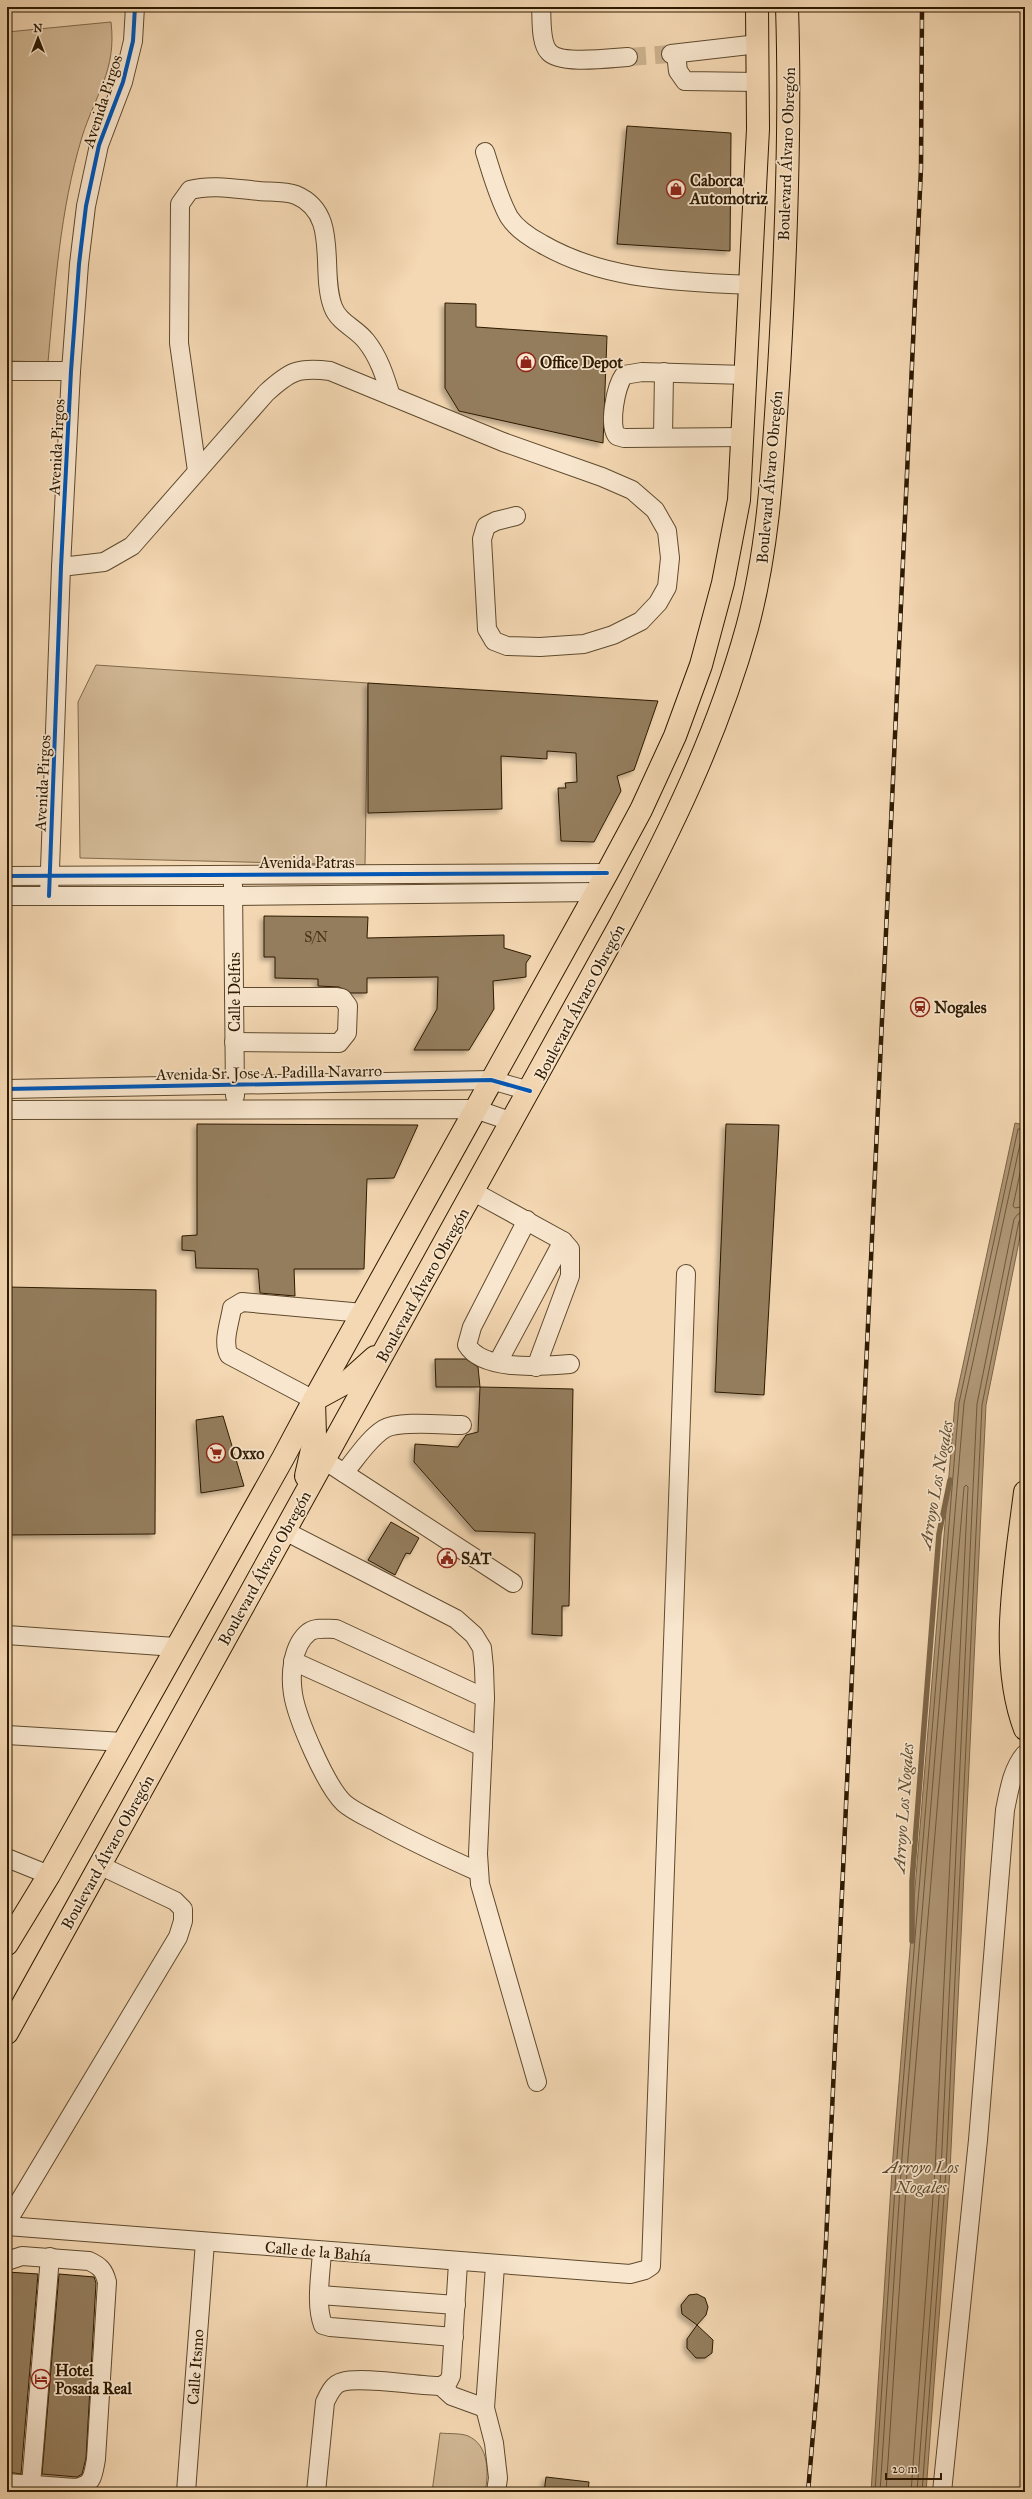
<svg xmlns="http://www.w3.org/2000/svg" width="1032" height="2499" viewBox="0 0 1032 2499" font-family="'IM FELL Great Primer',serif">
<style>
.green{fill:#d2b895;stroke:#80694a}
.water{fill:#b09776;stroke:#7c6547}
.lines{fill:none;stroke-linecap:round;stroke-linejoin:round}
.shore{stroke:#6e583b;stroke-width:1}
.stream{stroke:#7c6547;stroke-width:5.5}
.building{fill:#947d5d;stroke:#2d1a00;filter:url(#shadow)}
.minor-tunnel{stroke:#ccb28f;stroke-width:18;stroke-dasharray:18 9;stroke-linecap:butt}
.minor-casing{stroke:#5f4a2d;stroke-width:20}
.major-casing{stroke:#2d1a00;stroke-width:24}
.highway-casing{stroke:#2d1a00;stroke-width:24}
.minor{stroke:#f8e6ce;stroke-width:18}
.major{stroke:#f4d8b3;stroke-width:22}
.highway{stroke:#f4d8b3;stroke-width:22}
.rail-casing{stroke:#2d1a00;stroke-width:4.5}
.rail{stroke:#f8e6ce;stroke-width:3;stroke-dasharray:9;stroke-linecap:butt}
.cycleway-casing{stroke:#f8e6ce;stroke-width:6}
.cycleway{stroke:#0057b8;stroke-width:4}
.labels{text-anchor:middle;stroke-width:3.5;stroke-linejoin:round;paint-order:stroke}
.number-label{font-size:14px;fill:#473317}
.street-label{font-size:16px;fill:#2d1a00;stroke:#f8e6ce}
.poi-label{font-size:16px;font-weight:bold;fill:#2d1a00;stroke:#f8e6ce;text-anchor:start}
.water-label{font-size:17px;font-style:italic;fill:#614c2f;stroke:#f8e6ce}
</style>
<defs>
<filter id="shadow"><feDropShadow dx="-3.5" dy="3.5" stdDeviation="2" flood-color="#0004"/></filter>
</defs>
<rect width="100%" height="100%" fill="#f4d8b3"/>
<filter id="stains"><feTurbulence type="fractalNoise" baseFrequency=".005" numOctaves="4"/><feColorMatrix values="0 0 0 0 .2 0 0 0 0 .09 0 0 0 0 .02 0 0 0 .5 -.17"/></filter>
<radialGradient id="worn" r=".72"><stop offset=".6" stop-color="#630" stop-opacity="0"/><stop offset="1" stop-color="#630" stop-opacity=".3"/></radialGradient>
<g class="green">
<path d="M 111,22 C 117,70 95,95 82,137 C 60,210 55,287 48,362 L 7,361 L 7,32 Z"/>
<path d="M 96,665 L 368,683 L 365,865 L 80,858 L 78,702 Z"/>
<path d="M 440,2433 C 449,2434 461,2433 468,2436 C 489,2445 489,2473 485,2492 L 432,2492 Z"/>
</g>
<path class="water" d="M 1015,1123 L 1025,1125 L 1025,1212 L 986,1405 L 950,2171 L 926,2492 L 871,2492 L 893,2156 L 955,1402 Z"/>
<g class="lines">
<g class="shore">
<path d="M 1025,1150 L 1013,1206 L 1015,1208 L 1025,1206"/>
<path d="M 875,2492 L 897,2157 L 959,1403 L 1018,1129 L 1025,1128"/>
<path d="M 880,2492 L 902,2157 L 964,1403 L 1022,1135 L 1025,1133"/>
<path d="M 886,2492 L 908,2157 L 964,1487 L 966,1485 L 968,1487 L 935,2170 L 911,2492"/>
<path d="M 917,2492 L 941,2170 L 977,1404 L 1014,1219 L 1018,1214 L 1025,1212"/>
<path d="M 922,2492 L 946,2170 L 982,1405 L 1019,1221 L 1025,1217"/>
</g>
<path class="stream" d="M 912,1941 L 912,1881 L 939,1534 L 950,1480"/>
</g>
<g class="building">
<path d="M 627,126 L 731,133 L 730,251 L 617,244 Z"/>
<path d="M 445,303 L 476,304 L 476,327 L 607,336 L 603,443 L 459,411 L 445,388 Z"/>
<path d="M 368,683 L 658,701 L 634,770 L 617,776 L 621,791 L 594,842 L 561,841 L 558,788 L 566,788 L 565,783 L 577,782 L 576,753 L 547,751 L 547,759 L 501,756 L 502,809 L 368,813 Z"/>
<path d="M 264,916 L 368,917 L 367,938 L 504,935 L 504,948 L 531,956 L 526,963 L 526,977 L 493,981 L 494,1009 L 469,1050 L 414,1050 L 437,1009 L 438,977 L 367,978 L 367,993 L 351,993 L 339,987 L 318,986 L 318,979 L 275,978 L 275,957 L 264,957 Z"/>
<path d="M 197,1124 L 418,1125 L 394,1178 L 367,1179 L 364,1269 L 294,1269 L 295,1296 L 260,1293 L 258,1269 L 196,1268 L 195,1251 L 182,1250 L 182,1236 L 197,1235 Z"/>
<path d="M 726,1124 L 779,1125 L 764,1395 L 715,1392 Z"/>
<path d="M 7,1287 L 156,1290 L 155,1534 L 7,1535 Z"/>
<path d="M 435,1359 L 466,1359 L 478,1367 L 480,1387 L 436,1387 Z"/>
<path d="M 480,1387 L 573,1389 L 569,1606 L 562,1606 L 562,1636 L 532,1634 L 535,1533 L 475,1531 L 414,1462 L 415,1444 L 458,1447 L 466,1435 L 478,1432 Z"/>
<path d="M 223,1416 L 244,1486 L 201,1493 L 196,1420 Z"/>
<path d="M 391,1522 L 419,1538 L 410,1554 L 406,1553 L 395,1575 L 368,1560 Z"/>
<path d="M 7,2272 L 38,2274 L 21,2474 L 7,2472 Z"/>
<path d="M 59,2274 L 94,2277 L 96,2283 L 86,2458 L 82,2474 L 77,2477 L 42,2474 Z"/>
<path d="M 697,2294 L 705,2298 L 708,2307 L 706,2315 L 697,2325 L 682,2314 L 681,2305 L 689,2295 Z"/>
<path d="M 697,2325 L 713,2340 L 712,2353 L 705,2358 L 696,2358 L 687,2348 L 687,2339 Z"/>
<path d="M 546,2477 L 589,2482 L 588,2492 L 544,2492 Z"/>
</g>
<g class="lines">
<path class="minor-tunnel" d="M 628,57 L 671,54"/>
<defs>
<g id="minor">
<path d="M 541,7 C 542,19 540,43 549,52 C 560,65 611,58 628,57"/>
<path d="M 671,54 L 758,44"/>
<path d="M 676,54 L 678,71 L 685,81 L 758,82"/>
<path d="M 485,152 C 492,174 498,197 509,217 C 516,228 531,238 542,244 C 606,281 678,281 750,285"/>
<path d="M 7,371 L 71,371"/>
<path d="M 663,437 L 664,372"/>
<path d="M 743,437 L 624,438 L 617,436 C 608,425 616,386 624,375 L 642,372 L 746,375"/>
<path d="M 197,471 L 179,343 L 180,204 L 190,190 C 212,184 237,189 259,191 C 271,192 285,191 296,195 C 341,214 319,270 333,307 C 339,323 356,328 366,341 C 379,357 385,377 391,396"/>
<path d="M 61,567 L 104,562 L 132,546 L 266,393 C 290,371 298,367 330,371 L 503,442 L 602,477 L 632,490 L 655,510 L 667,531 L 670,558 L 667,587 L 658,603 L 641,621 L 613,635 L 584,644 L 540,647 L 507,646 L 494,641 L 487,629 L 482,539 L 486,526 L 496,521 L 516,516"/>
<path d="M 7,876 L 607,873"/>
<path d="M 233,885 L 235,1096"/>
<path d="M 7,896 L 233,896 L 596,892"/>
<path d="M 49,896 L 61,567 L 71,371 L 79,264 L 86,206 L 99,145 L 123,82 L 133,41 L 135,7"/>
<path d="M 234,997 L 337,997 L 342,998 L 348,1006 L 347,1033 L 339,1043 L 234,1042"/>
<path d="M 7,1089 L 491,1080 L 530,1091"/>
<path d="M 7,1110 L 475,1109 L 513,1122"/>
<path d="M 474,1192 L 563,1241 L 570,1249 L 570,1276 L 536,1367"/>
<path d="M 527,1220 L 472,1327 L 467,1345 C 483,1372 544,1366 570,1364"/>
<path d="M 498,1362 L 563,1241"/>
<path d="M 314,1400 L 229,1355 C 222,1342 230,1322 232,1308 L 242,1302 L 363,1313"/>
<path d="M 324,1460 L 513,1583"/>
<path d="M 344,1473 C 356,1459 368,1439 384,1429 C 399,1420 443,1425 462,1425"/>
<path d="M 285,1531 L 456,1619 L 474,1635 L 482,1648 L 484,1668 L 485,1698 L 478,1854 L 480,1884 L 537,2082"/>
<path d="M 7,1635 L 175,1647"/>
<path d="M 293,1661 L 483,1747"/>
<path d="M 7,1735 L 123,1742"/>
<path d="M 7,1858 L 49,1875"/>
<path d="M 479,1872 C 445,1857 411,1841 378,1823 C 367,1817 353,1811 344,1803 C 326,1786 297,1719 293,1694 C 290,1675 292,1645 309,1632 C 316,1627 328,1629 336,1629 L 485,1698"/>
<path d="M 7,2222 L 178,1937 L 183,1921 L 183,1909 L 175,1901 L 99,1865"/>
<path d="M 7,2226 L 630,2274 L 645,2270 L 651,2266 L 686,1274"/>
<path d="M 322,2251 C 321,2273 315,2304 323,2325 L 330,2327 L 454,2337"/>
<path d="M 7,2261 L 22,2256 L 89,2261 C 100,2266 104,2270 107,2282 L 96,2459 C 93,2476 93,2485 75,2488 L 7,2483"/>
<path d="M 495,2266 L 485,2408 L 494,2443 L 498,2478 L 496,2492"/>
<path d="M 320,2295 L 456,2305"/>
<path d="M 441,2386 L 452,2396 L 485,2408"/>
<path d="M 31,2485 L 50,2257"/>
<path d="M 186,2492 L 205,2242"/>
<path d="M 316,2492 L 325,2402 C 329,2394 333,2384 342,2382 C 362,2376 417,2386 441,2386 L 448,2382 L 451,2376 L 458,2263"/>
<path d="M 942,2492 L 978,2140 L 1005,1810 C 1009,1791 1012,1769 1025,1754"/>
</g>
<path id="major" d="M 1025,1492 C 1016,1566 998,1658 1025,1729"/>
<g id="highway">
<path d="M 306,1476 L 315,1436 L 314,1400 L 347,1382 L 375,1357"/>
<path d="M 7,1944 L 49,1875 L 283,1458 L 314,1400 L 607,873 L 641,810 L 675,736 L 701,665 L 723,583 L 739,500 L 758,129 L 757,7"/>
<path d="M 7,2033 L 620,925 C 671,830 718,733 747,628 C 770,543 773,456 779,369 C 786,249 791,126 787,7"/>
</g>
</defs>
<use href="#minor" class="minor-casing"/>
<use href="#major" class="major-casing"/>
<use href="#highway" class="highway-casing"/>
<use href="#minor" class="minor"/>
<use href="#major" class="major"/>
<use href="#highway" class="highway"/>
<defs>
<path id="rail" d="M 808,2492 L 818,2376 L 826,2242 L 921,168 L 922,7"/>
</defs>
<use href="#rail" class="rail-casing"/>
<use href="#rail" class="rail"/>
<defs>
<g id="cycleway">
<path d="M 7,876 L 607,873"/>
<path d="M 49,896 L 61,567 L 71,371 L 79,264 L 86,206 L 99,145 L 123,82 L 133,41 L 135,7"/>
<path d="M 7,1089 L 491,1080 L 530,1091"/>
</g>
</defs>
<use href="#cycleway" class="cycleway-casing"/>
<use href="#cycleway" class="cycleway"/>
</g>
<defs>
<symbol id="shop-ring" viewBox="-11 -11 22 22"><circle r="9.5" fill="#f8e6ce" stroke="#8f2418" stroke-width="1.5"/><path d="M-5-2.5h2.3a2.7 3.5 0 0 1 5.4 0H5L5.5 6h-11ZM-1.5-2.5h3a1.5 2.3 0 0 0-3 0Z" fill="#8f2418"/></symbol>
<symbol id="station-ring" viewBox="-11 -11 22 22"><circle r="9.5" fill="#f8e6ce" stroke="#8f2418" stroke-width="1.5"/><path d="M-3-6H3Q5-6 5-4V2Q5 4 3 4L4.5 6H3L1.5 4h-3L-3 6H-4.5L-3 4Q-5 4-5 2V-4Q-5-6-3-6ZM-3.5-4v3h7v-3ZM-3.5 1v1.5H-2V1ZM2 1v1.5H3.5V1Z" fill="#8f2418"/></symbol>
<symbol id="supermarket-ring" viewBox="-11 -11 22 22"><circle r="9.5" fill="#f8e6ce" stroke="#8f2418" stroke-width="1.5"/><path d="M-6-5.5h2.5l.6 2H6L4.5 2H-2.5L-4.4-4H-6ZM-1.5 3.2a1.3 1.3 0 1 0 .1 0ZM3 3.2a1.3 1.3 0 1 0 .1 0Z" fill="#8f2418"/></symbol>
<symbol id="civic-ring" viewBox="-11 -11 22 22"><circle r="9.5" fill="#f8e6ce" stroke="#8f2418" stroke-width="1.5"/><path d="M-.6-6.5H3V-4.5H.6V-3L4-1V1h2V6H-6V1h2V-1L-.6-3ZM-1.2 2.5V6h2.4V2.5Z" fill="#8f2418"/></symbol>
<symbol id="hotel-ring" viewBox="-11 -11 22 22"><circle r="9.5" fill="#f8e6ce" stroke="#8f2418" stroke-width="1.5"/><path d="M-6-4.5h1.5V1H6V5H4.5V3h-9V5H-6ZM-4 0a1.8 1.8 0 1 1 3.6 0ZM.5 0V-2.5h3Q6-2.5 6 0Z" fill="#8f2418"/></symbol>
</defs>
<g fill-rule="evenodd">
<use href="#shop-ring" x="665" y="178" width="22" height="22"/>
<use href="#shop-ring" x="515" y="351" width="22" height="22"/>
<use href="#station-ring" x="909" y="996" width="22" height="22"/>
<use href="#supermarket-ring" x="205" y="1442" width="22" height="22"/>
<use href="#civic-ring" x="436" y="1547" width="22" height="22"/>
<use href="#hotel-ring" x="30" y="2368" width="22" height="22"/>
</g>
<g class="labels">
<g class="number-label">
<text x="316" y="942">S/N</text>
</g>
<g class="street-label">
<text transform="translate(102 101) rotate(-72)" y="6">Avenida Pirgos</text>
<text transform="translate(786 154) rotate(-88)" y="6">Boulevard Álvaro Obregón</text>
<text transform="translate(56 447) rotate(-87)" y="6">Avenida Pirgos</text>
<text transform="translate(769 477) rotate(-85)" y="6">Boulevard Álvaro Obregón</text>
<text transform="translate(42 783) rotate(-87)" y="6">Avenida Pirgos</text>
<text x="307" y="868">Avenida Patras</text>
<text transform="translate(234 992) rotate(-90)" y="6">Calle Delfus</text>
<text transform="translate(579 1002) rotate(-62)" y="6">Boulevard Álvaro Obregón</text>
<text transform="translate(269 1072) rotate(-1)" y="6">Avenida Sr. Jose A. Padilla Navarro</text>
<text transform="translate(422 1285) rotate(-61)" y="6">Boulevard Álvaro Obregón</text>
<text transform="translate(264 1568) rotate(-61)" y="6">Boulevard Álvaro Obregón</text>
<text transform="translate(107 1852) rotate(-61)" y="6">Boulevard Álvaro Obregón</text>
<text transform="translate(318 2251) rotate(5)" y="6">Calle de la Bahía</text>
<text transform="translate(195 2367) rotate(-86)" y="6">Calle Itsmo</text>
</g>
<g class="poi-label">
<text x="690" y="186">Caborca<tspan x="690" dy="18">Automotriz</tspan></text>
<text x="540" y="368">Office Depot</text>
<text x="934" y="1013">Nogales</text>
<text x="230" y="1459">Oxxo</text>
<text x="461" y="1564">SAT</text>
<text x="55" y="2376">Hotel<tspan x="55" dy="18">Posada Real</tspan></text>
</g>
<g class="water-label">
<text transform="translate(936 1485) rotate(-80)" y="6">Arroyo Los Nogales</text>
<text transform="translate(903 1808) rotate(-86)" y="6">Arroyo Los Nogales</text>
<text x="921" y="2173">Arroyo Los<tspan x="921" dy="20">Nogales</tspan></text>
</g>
</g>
<rect width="1032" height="2499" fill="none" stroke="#f4d8b3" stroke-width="24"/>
<rect x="8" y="8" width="1016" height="2483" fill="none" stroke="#2d1a00" stroke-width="2"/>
<rect x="12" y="12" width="1008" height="2475" fill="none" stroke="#2d1a00"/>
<g transform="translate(38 38)" stroke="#f8e6ce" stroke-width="3" paint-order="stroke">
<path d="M0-3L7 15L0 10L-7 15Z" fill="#2d1a00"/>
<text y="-6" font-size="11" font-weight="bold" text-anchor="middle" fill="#2d1a00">N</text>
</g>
<path d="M886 2473v6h55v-6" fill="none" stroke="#2d1a00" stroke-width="2"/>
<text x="892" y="2473" font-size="12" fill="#2d1a00" stroke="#f8e6ce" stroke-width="3" paint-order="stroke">20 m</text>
<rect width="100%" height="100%" filter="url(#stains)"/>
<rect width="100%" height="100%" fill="url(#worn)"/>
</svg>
